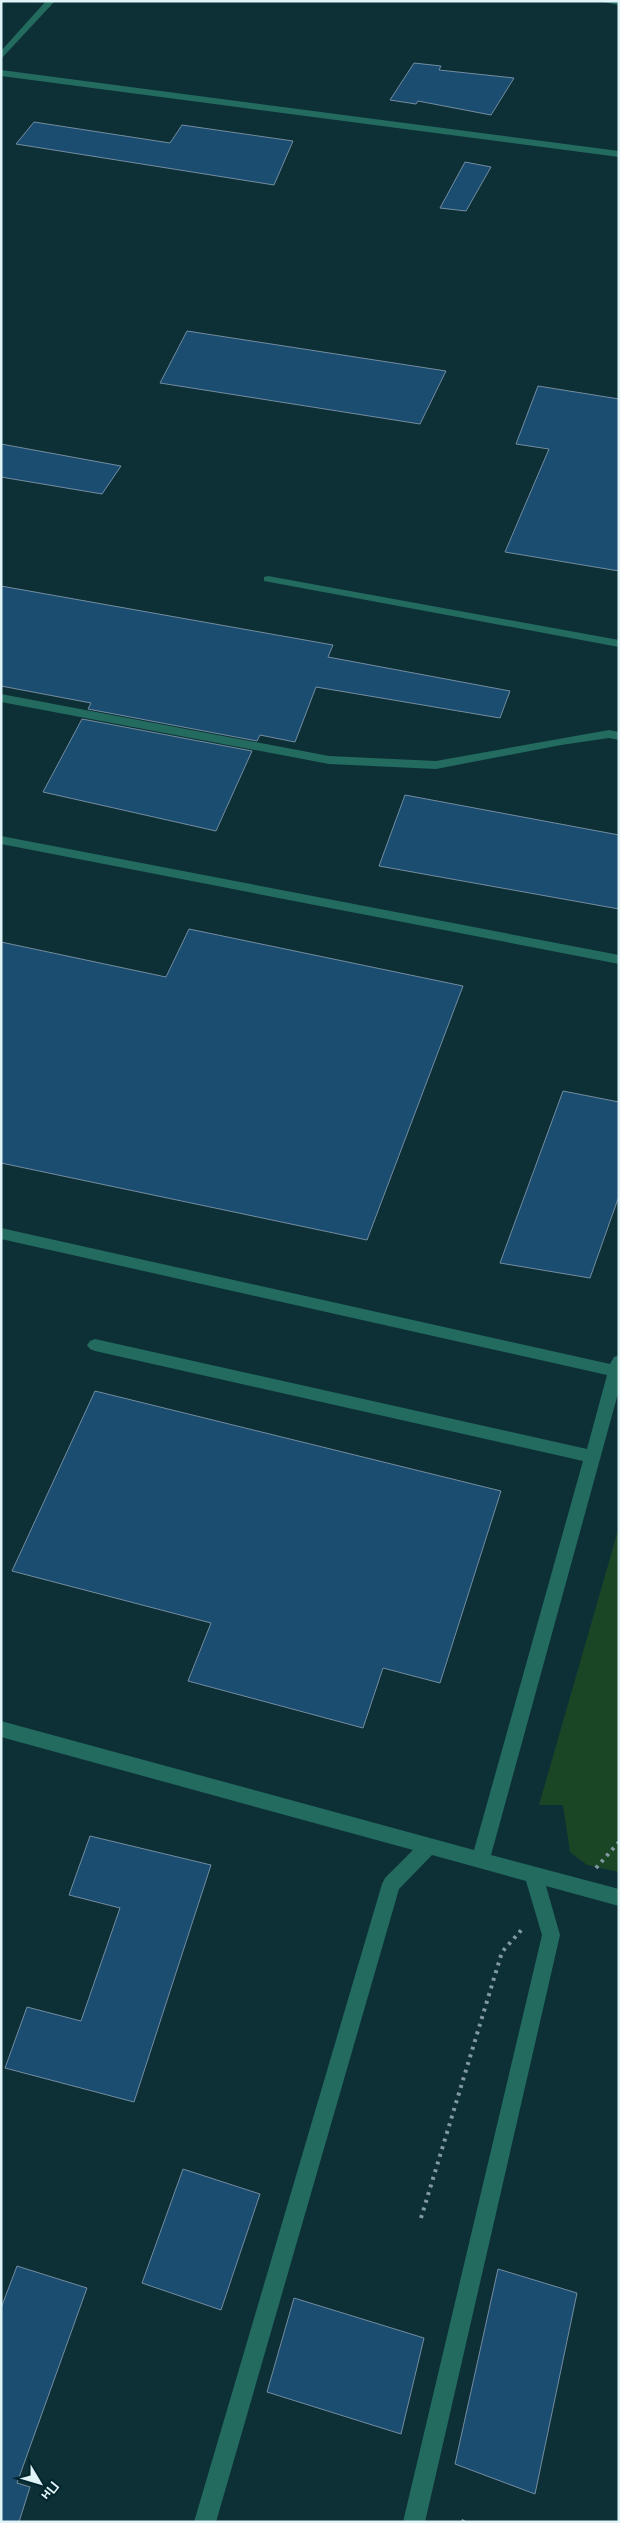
<svg xmlns="http://www.w3.org/2000/svg" width="620" height="2523" viewBox="0 0 620 2523" font-family="Mulish,sans-serif">
<style>
.green{fill:#1a4625}
.building{fill:#1a4d70;stroke:#748ca0}
.lines{fill:none;stroke-linecap:round;stroke-linejoin:round}
.path{stroke:#809aa0;stroke-width:4;stroke-dasharray:3 5;stroke-linecap:butt}
.minor{fill:#236a5f;fill-rule:evenodd}
</style>
<rect width="100%" height="100%" fill="#0d3037"/>
<path class="green" d="M 619,1527 L 619,1872 L 587,1865 L 570,1852 L 563,1805 L 539,1805 Z"/>
<g class="building">
<path d="M 414,63 L 441,66 L 439,70 L 514,78 L 491,115 L 418,101 L 416,104 L 390,100 Z"/>
<path d="M 34,122 L 170,143 L 182,125 L 293,141 L 274,185 L 16,144 Z"/>
<path d="M 465,162 L 491,167 L 466,211 L 440,208 Z"/>
<path d="M 187,331 L 446,371 L 420,424 L 160,383 Z"/>
<path d="M 538,386 L 619,399 L 619,571 L 505,552 L 549,449 L 516,444 Z"/>
<path d="M 1,444 L 121,466 L 102,494 L 1,477 Z"/>
<path d="M 1,586 L 333,645 L 328,657 L 510,691 L 500,718 L 316,687 L 295,742 L 260,735 L 257,741 L 88,709 L 91,703 L 1,686 Z"/>
<path d="M 82,719 L 252,751 L 216,831 L 43,792 Z"/>
<path d="M 405,795 L 619,835 L 619,909 L 379,866 Z"/>
<path d="M 189,929 L 463,986 L 367,1240 L 1,1163 L 1,942 L 166,977 Z"/>
<path d="M 563,1091 L 619,1102 L 619,1196 L 590,1278 L 500,1263 Z"/>
<path d="M 95,1391 L 501,1491 L 440,1683 L 383,1668 L 363,1728 L 188,1681 L 211,1623 L 12,1571 Z"/>
<path d="M 90,1836 L 211,1865 L 134,2102 L 5,2068 L 27,2007 L 81,2021 L 120,1908 L 69,1895 Z"/>
<path d="M 183,2169 L 260,2194 L 221,2310 L 142,2283 Z"/>
<path d="M 17,2266 L 87,2288 L 17,2483 L 30,2487 L 19,2522 L 1,2522 L 1,2308 Z"/>
<path d="M 498,2269 L 577,2293 L 535,2494 L 455,2464 Z"/>
<path d="M 294,2298 L 424,2338 L 401,2434 L 267,2392 Z"/>
</g>
<g class="lines">
<g class="path">
<path d="M 596,1868 L 619,1842"/>
<path d="M 421,2218 L 502,1952 L 524,1927"/>
<path d="M 463,2522 L 464,2520"/>
</g>
<g class="minor">
<path d="M 46,1 L 55,1 L 1,59 L 1,51 Z"/>
<path d="M 598,1 L 619,1 L 619,5 Z"/>
<path d="M 1,70 L 619,151 L 619,157 L 1,76 Z"/>
<path d="M 268,576 L 619,640 L 619,647 L 264,581 L 264,577 Z"/>
<path d="M 1,694 L 329,756 L 436,761 L 609,730 L 619,732 L 619,740 L 609,738 L 561,745 L 436,769 L 329,764 L 1,702 Z"/>
<path d="M 1,836 L 619,955 L 619,964 L 1,844 Z"/>
<path d="M 1,1228 L 610,1364 L 614,1357 L 619,1355 L 619,1390 L 491,1855 L 619,1889 L 619,1906 L 546,1886 L 560,1935 L 425,2522 L 403,2522 L 542,1935 L 526,1881 L 432,1855 L 399,1889 L 216,2522 L 194,2522 L 382,1884 L 385,1878 L 413,1850 L 1,1737 L 1,1721 L 474,1850 L 583,1461 L 95,1351 L 90,1349 L 87,1345 L 90,1341 L 95,1339 L 587,1449 L 607,1375 L 1,1239 Z"/>
</g>
</g>
<rect width="620" height="2523" fill="none" stroke="#e0f3f7" stroke-width="5"/>
<g transform="translate(40 2483) rotate(128)" stroke="#02262d" stroke-width="4" paint-order="stroke">
<path d="M0-4L9 19L0 12L-9 19Z" fill="#e0f3f7"/>
<text y="-8" font-size="14" font-weight="bold" text-anchor="middle" fill="#e0f3f7">Пн</text>
</g>
</svg>
